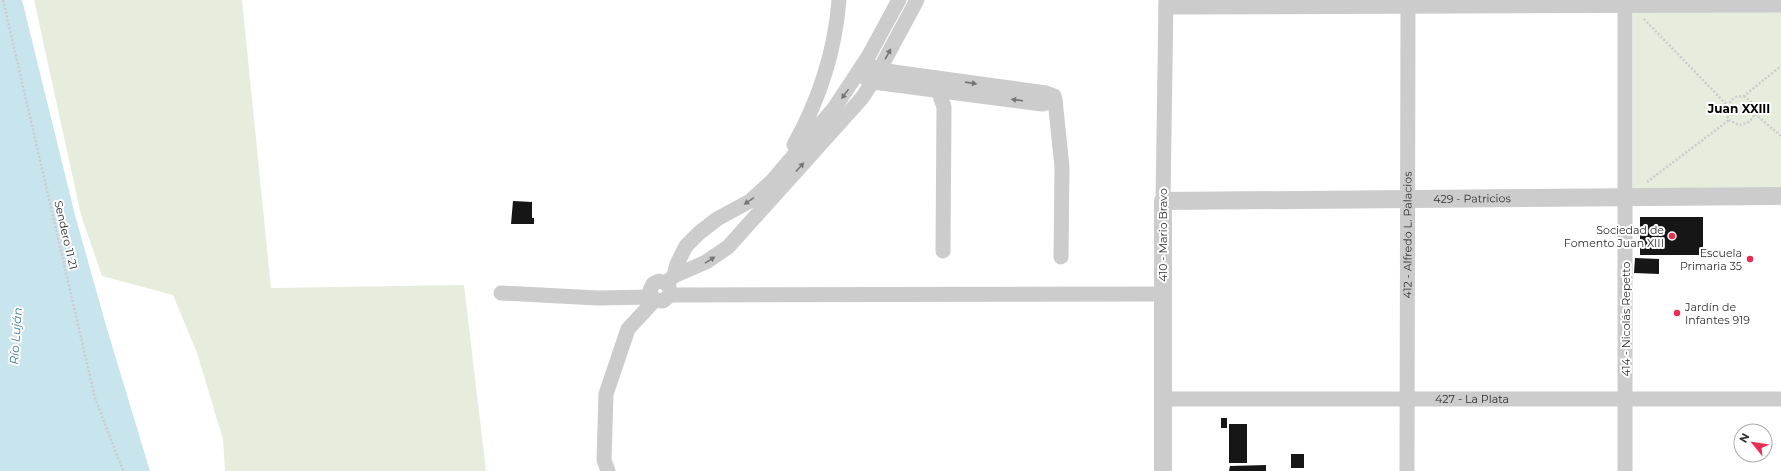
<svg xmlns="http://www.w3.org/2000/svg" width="1781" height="471" viewBox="0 0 1781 471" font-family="Montserrat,sans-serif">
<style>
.green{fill:#e7eddc}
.water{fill:#c8e4ed}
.building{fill:#161616}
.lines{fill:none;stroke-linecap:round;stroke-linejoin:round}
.path{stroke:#ccc;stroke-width:2.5;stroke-dasharray:2 2;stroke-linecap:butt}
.minor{stroke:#ccc;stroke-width:15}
.tertiary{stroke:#ccc;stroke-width:18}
.oneway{fill:#767676}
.poi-dot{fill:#ea2d54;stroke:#fff;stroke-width:1.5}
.labels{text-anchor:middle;stroke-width:4;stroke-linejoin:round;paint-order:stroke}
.street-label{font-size:11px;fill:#2f2f2f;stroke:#fff}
.poi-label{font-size:11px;fill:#2f2f2f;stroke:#fff;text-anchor:end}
.neighbourhood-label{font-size:12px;font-weight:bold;fill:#000;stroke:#fff}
.water-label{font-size:12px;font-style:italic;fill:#3a7d94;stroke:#fff}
</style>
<rect width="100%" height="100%" fill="#fff"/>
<g class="green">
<path d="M 34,0 L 242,0 L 271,288 L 464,285 L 486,471 L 225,471 L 223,439 L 197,353 L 173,295 L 102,276 L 81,215 Z"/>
<path d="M 1781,10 L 1781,193 L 1633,195 L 1633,11 Z"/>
</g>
<path class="water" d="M 0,0 L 22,0 L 75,215 L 107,329 L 150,471 L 0,471 Z"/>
<g class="building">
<path d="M 513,201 L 532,202 L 532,218 L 534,218 L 534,224 L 511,224 Z"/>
<rect x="1640" y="217" width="63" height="38"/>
<path d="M 1635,258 L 1659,259 L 1659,274 L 1634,273 Z"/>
<rect x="1221" y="418" width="6" height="10"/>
<rect x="1229" y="424" width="18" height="39"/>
<rect x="1291" y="454" width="13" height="14"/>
<path d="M 1266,465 L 1266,471 L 1229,471 L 1230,466 Z"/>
</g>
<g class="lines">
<g class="path">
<path d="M 3,0 L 95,398 L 123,471"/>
<path d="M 1644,19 L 1727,105"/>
<path d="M 1744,96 C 1756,104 1760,113 1747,123 L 1739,125 L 1729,120 C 1724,110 1727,104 1735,97 L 1744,96 L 1781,66"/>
<path d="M 1755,114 L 1781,136"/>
<path d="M 1647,182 L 1729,120"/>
</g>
<g class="minor">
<path d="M 1625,0 L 1625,471"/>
<path d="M 1166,7 L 1781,5"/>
<path d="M 871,66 L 879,70 L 1046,93 L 1054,96 L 1055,100 L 1062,167 L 1061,257"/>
<path d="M 865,78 L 873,82 L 1042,104 L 1055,100"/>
<path d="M 940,82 L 938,90 L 944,107 L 943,251"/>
<path d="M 794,145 C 819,100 835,52 839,0"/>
<path d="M 1163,201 L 1166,0"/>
<path d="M 674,276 L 677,264 L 686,246 L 699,233 L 717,219 L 750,201 L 772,181 L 835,107 L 868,57 L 899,0"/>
<path d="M 666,283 L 674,276 L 706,262 L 728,247 L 862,98 L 875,78 L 917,0"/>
<path d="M 501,293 L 597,298 L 652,297 L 655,300 L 663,301 L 670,295 C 670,286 668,283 659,281 L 653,284 L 650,290 L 652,297"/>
<path d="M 670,295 L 1163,294"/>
<path id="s1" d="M 1163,399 L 1781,399"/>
<path d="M 608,471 L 604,460 L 606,394 L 628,329 L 655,300"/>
<path id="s2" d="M 1407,471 L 1408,0"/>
</g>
<path class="tertiary" id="s3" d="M 1163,471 L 1163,201 L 1781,196"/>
</g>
<defs><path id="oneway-solid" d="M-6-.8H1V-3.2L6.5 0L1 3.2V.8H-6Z"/></defs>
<g class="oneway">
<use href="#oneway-solid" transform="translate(888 54) rotate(-61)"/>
<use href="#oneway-solid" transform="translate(971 83) rotate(8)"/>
<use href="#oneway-solid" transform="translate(845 94) rotate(126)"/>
<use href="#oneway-solid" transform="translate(1017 100) rotate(-173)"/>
<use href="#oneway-solid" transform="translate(800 167) rotate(-48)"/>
<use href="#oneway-solid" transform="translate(749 201) rotate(146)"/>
<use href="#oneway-solid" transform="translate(710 260) rotate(-32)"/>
</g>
<g class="poi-dot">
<circle cx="1672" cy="236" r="4"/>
<circle cx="1750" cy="259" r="4"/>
<circle cx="1677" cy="313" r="4"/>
</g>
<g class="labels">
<g class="street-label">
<text dy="4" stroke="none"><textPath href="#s3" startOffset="579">429 - Patricios</textPath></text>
<text transform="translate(66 235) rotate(77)" y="4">Sendero 11 21</text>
<text transform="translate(1163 235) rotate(-90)" y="4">410 - Mario Bravo</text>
<text dy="4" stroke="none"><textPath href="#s2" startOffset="236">412 - Alfredo L. Palacios</textPath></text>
<text transform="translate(1626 319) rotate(-90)" y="4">414 - Nicolás Repetto</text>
<text dy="4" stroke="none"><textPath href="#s1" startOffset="309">427 - La Plata</textPath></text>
</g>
<g class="poi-label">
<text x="1664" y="234">Sociedad de<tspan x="1664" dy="13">Fomento Juan XIII</tspan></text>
<text x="1742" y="257">Escuela<tspan x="1742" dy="13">Primaria 35</tspan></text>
<text x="1685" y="311" text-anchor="start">Jardín de<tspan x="1685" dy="13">Infantes 919</tspan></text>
</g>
<g class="neighbourhood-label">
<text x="1739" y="113">Juan XXIII</text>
</g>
<g class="water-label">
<text transform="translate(16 336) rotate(-86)" y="4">Río Luján</text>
</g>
</g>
<g transform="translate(1753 443) rotate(300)"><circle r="19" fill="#ffffff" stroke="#acacac"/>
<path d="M0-3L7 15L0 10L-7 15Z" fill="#ea2d54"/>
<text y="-6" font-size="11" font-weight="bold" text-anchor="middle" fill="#2f2f2f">N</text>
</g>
</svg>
